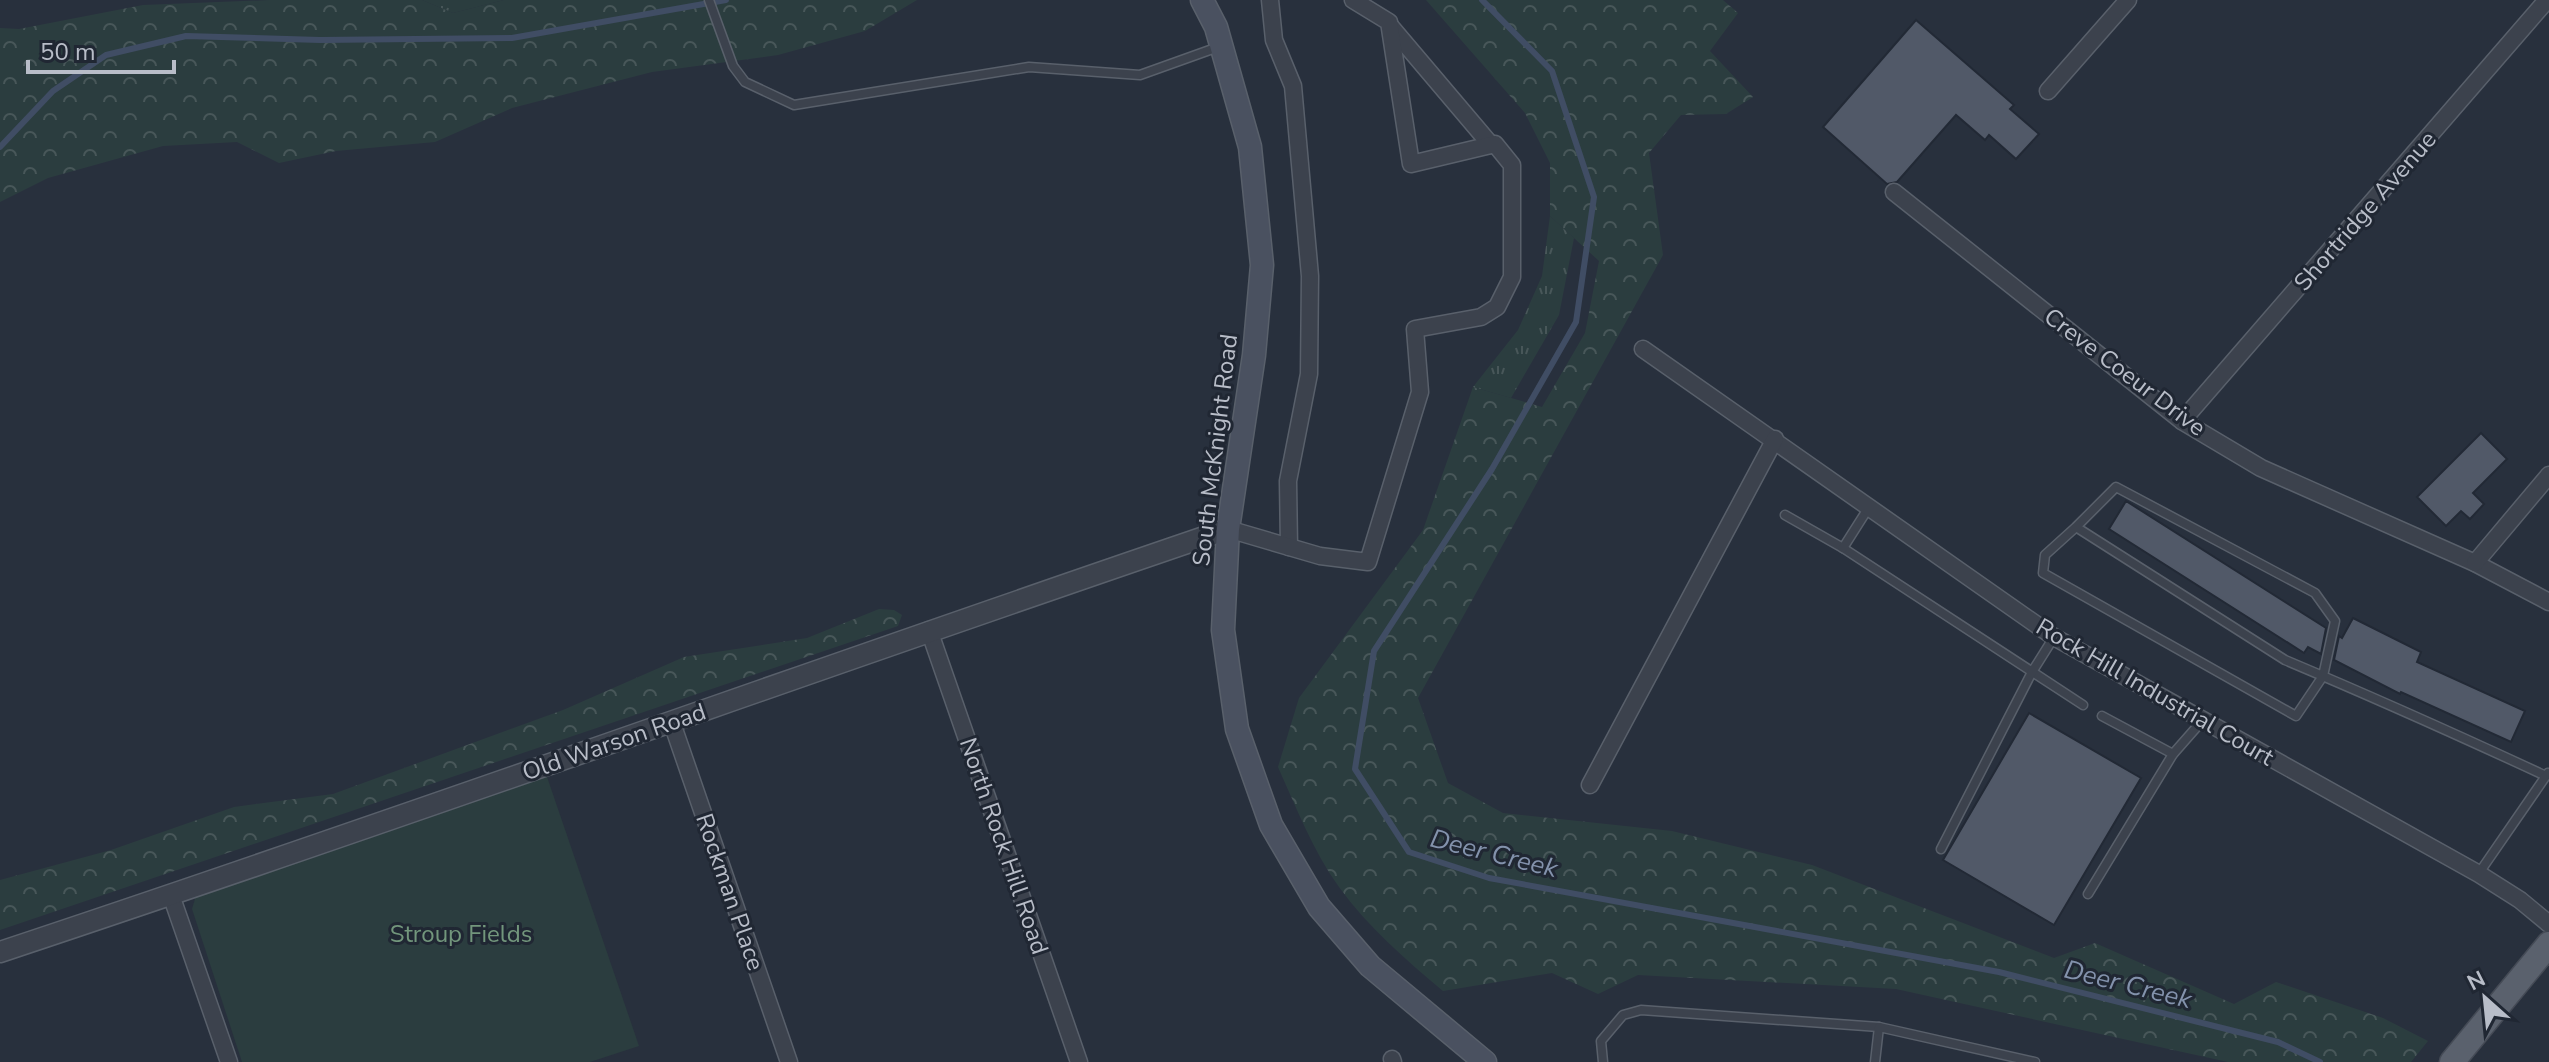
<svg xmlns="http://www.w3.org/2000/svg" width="2549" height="1062" viewBox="0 0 2549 1062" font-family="'Nunito Sans',sans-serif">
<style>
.grass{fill:url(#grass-tufts)}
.forest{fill:url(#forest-crowns)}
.green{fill:#2b3d3f}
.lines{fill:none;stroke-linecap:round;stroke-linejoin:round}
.stream{stroke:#404d64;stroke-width:6}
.building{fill:#515968;stroke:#222935;stroke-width:2}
.service-casing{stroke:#59606b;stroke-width:11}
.minor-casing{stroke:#59606b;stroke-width:19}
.tertiary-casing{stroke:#59606b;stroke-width:23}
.secondary-casing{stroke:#59606b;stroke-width:25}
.primary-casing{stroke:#454b56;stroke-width:27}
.service{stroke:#3c424d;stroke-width:8}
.minor{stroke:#3c424d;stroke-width:16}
.tertiary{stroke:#3c424d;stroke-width:20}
.secondary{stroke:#4a5160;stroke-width:22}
.primary{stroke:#5a616d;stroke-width:24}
.labels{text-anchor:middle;stroke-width:6;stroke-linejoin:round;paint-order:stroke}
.street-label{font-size:24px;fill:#b8bdc8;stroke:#202733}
.park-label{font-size:24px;fill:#72967c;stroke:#202733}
.water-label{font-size:26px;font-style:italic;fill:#8392ac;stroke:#202733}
</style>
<defs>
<pattern id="grass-tufts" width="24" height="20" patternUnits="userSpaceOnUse" patternTransform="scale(2)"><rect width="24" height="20" fill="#2b3d3f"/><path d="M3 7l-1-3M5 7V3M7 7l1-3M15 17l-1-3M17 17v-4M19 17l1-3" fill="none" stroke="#485759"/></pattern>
<pattern id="forest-crowns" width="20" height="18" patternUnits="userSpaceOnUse" patternTransform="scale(2)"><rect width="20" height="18" fill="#2b3d3f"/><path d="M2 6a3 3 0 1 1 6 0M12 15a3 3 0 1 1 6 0" fill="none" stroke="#485759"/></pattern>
</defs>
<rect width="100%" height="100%" fill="#28303d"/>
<g class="grass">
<path d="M 422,0 L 504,0 L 453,13 Z"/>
<path d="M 1550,216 L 1574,238 L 1559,315 L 1511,398 L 1473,387 L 1518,330 L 1542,276 Z"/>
</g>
<g class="forest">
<path d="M 270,0 L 422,0 L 453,13 L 504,0 L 917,0 L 865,31 L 778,55 L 652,72 L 512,108 L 435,142 L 336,151 L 279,163 L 237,142 L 163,146 L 48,178 L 0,202 L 0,28 L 19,29 L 143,5 Z"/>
<path d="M 1426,0 L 1723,0 L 1738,13 L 1710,51 L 1753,97 L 1726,114 L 1681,115 L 1649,153 L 1663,255 L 1418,698 L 1448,783 L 1503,813 L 1672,831 L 1812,865 L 2054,958 L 2095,943 L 2234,1004 L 2276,982 L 2383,1018 L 2428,1041 L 2411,1062 L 2228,1062 L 1896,989 L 1638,975 L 1598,994 L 1552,973 L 1443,991 C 1405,959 1368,927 1339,887 C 1313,851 1296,807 1278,767 L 1299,698 L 1423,530 L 1473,387 L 1542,407 L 1585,333 L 1599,261 L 1550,216 L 1550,163 L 1525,113 Z"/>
<path d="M 879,609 L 894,610 L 902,615 L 898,626 L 0,930 L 0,880 L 111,850 L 234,807 L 333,794 L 563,710 L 684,657 L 807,638 Z"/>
</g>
<path class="green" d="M 545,771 L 639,1046 L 590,1062 L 242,1062 L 192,909 L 197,892 Z"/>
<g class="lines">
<g class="stream">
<path d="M 1482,0 L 1552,71 L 1594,197 L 1576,322 L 1492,469 L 1374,651 L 1355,769 L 1409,852 L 1489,878 L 1999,972 L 2278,1042 L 2320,1062"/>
<path d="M 0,147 L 53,91 L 106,55 L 186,36 L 320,40 L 512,38 L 726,0"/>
</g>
</g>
<g class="building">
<path d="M 1916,20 L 2014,105 L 2010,109 L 2039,134 L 2016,159 L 1989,135 L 1985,140 L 1956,115 L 1897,182 L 1887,184 L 1823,127 Z"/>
<path d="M 2481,433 L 2507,459 L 2473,493 L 2484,504 L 2470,519 L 2461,511 L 2446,526 L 2417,497 Z"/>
<path d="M 2126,501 L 2326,628 L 2321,654 L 2308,647 L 2304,653 L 2109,529 Z"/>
<path d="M 2353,618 L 2421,652 L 2417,662 L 2525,711 L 2511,742 L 2401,692 L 2400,694 L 2334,660 L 2339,636 L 2342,638 Z"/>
<path d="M 2029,713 L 2141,778 L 2054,925 L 1943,860 Z"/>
</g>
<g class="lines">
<defs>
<g id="service">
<path d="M 709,0 L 733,66 L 745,82 L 794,105 L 1029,67 L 1140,75 L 1221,46"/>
<path d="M 1785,515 L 1843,548 L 2083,705"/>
<path d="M 2076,527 L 2116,487 L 2315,593 L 2335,621 L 2323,676 L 2296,716 L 2043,573 L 2045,555 L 2076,527 L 2285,660 C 2373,697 2460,736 2546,776"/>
<path d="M 1843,548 L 1869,507"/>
<path d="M 2102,716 L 2173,754"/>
<path d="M 1941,849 L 2032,672 L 2054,637"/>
<path d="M 2479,873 L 2548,773"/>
<path d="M 2088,894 L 2173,754 L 2202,721"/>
<path d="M 1603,1062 L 1601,1041 L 1623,1015 L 1641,1010 L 1879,1027"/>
<path d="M 1875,1062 L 1879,1027 L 2035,1062"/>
</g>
<g id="minor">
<path d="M 1270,0 L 1274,40 L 1293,86 L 1310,276 L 1309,374 L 1288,481 L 1289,547"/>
<path d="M 1391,27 L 1491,145"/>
<path d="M 2048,91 L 2128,0"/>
<path d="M 1894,192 L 2182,421 L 2261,468 L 2475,563 L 2549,602"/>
<path d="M 1643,349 L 2054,637 L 2479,874 L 2520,900 L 2549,924"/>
<path d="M 2182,421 L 2547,0"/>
<path d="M 1228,529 L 1320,556 L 1368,562 L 1420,392 L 1415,329 L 1481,317 L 1497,307 L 1512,277 L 1512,165 L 1495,144 L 1411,164 L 1389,22 L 1353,0"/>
<path d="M 2475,563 L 2549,475"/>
<path d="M 929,630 L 1079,1062"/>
<path d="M 672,723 L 789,1062"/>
<path d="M 1590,785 L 1775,439"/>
<path d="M 171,895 L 229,1062"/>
<path d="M 1392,1059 L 1393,1062"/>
</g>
<path id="tertiary" d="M 0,952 C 411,816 818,668 1228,529"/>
<path id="secondary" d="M 1202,0 L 1216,27 L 1250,147 L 1262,265 L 1254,355 L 1228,529 L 1223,630 L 1237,729 L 1271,825 L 1319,907 L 1370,966 L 1485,1062"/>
<path id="primary" d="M 2452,1062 L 2549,944"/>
</defs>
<use href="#service" class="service-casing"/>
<use href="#minor" class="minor-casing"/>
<use href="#tertiary" class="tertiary-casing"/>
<use href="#secondary" class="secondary-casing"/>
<use href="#primary" class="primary-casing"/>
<use href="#service" class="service"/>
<use href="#minor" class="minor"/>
<use href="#tertiary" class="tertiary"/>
<use href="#secondary" class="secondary"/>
<use href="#primary" class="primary"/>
</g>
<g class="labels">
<g class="street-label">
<text transform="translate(2365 211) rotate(-49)" y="8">Shortridge Avenue</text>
<text transform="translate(2125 372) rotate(37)" y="8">Creve Coeur Drive</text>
<text transform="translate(1215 450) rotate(-83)" y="8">South McKnight Road</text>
<text transform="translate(2155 692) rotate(30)" y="8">Rock Hill Industrial Court</text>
<text transform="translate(614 742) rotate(-19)" y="8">Old Warson Road</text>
<text transform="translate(1004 846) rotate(71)" y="8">North Rock Hill Road</text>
<text transform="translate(730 892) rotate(71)" y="8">Rockman Place</text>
</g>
<g class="park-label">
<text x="461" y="942">Stroup Fields</text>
</g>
<g class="water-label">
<text transform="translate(1494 853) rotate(14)" y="9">Deer Creek</text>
<text transform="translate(2128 984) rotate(14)" y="9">Deer Creek</text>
</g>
</g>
<g transform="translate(2485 998) rotate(333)" stroke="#202733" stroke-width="6" paint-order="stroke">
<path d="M0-6L14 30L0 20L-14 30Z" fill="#b8bdc8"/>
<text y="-12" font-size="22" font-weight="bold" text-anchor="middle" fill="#b8bdc8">N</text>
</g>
<path d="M28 60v12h146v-12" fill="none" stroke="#b8bdc8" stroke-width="4"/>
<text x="40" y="60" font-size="24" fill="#b8bdc8" stroke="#202733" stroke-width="6" paint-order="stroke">50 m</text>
</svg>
